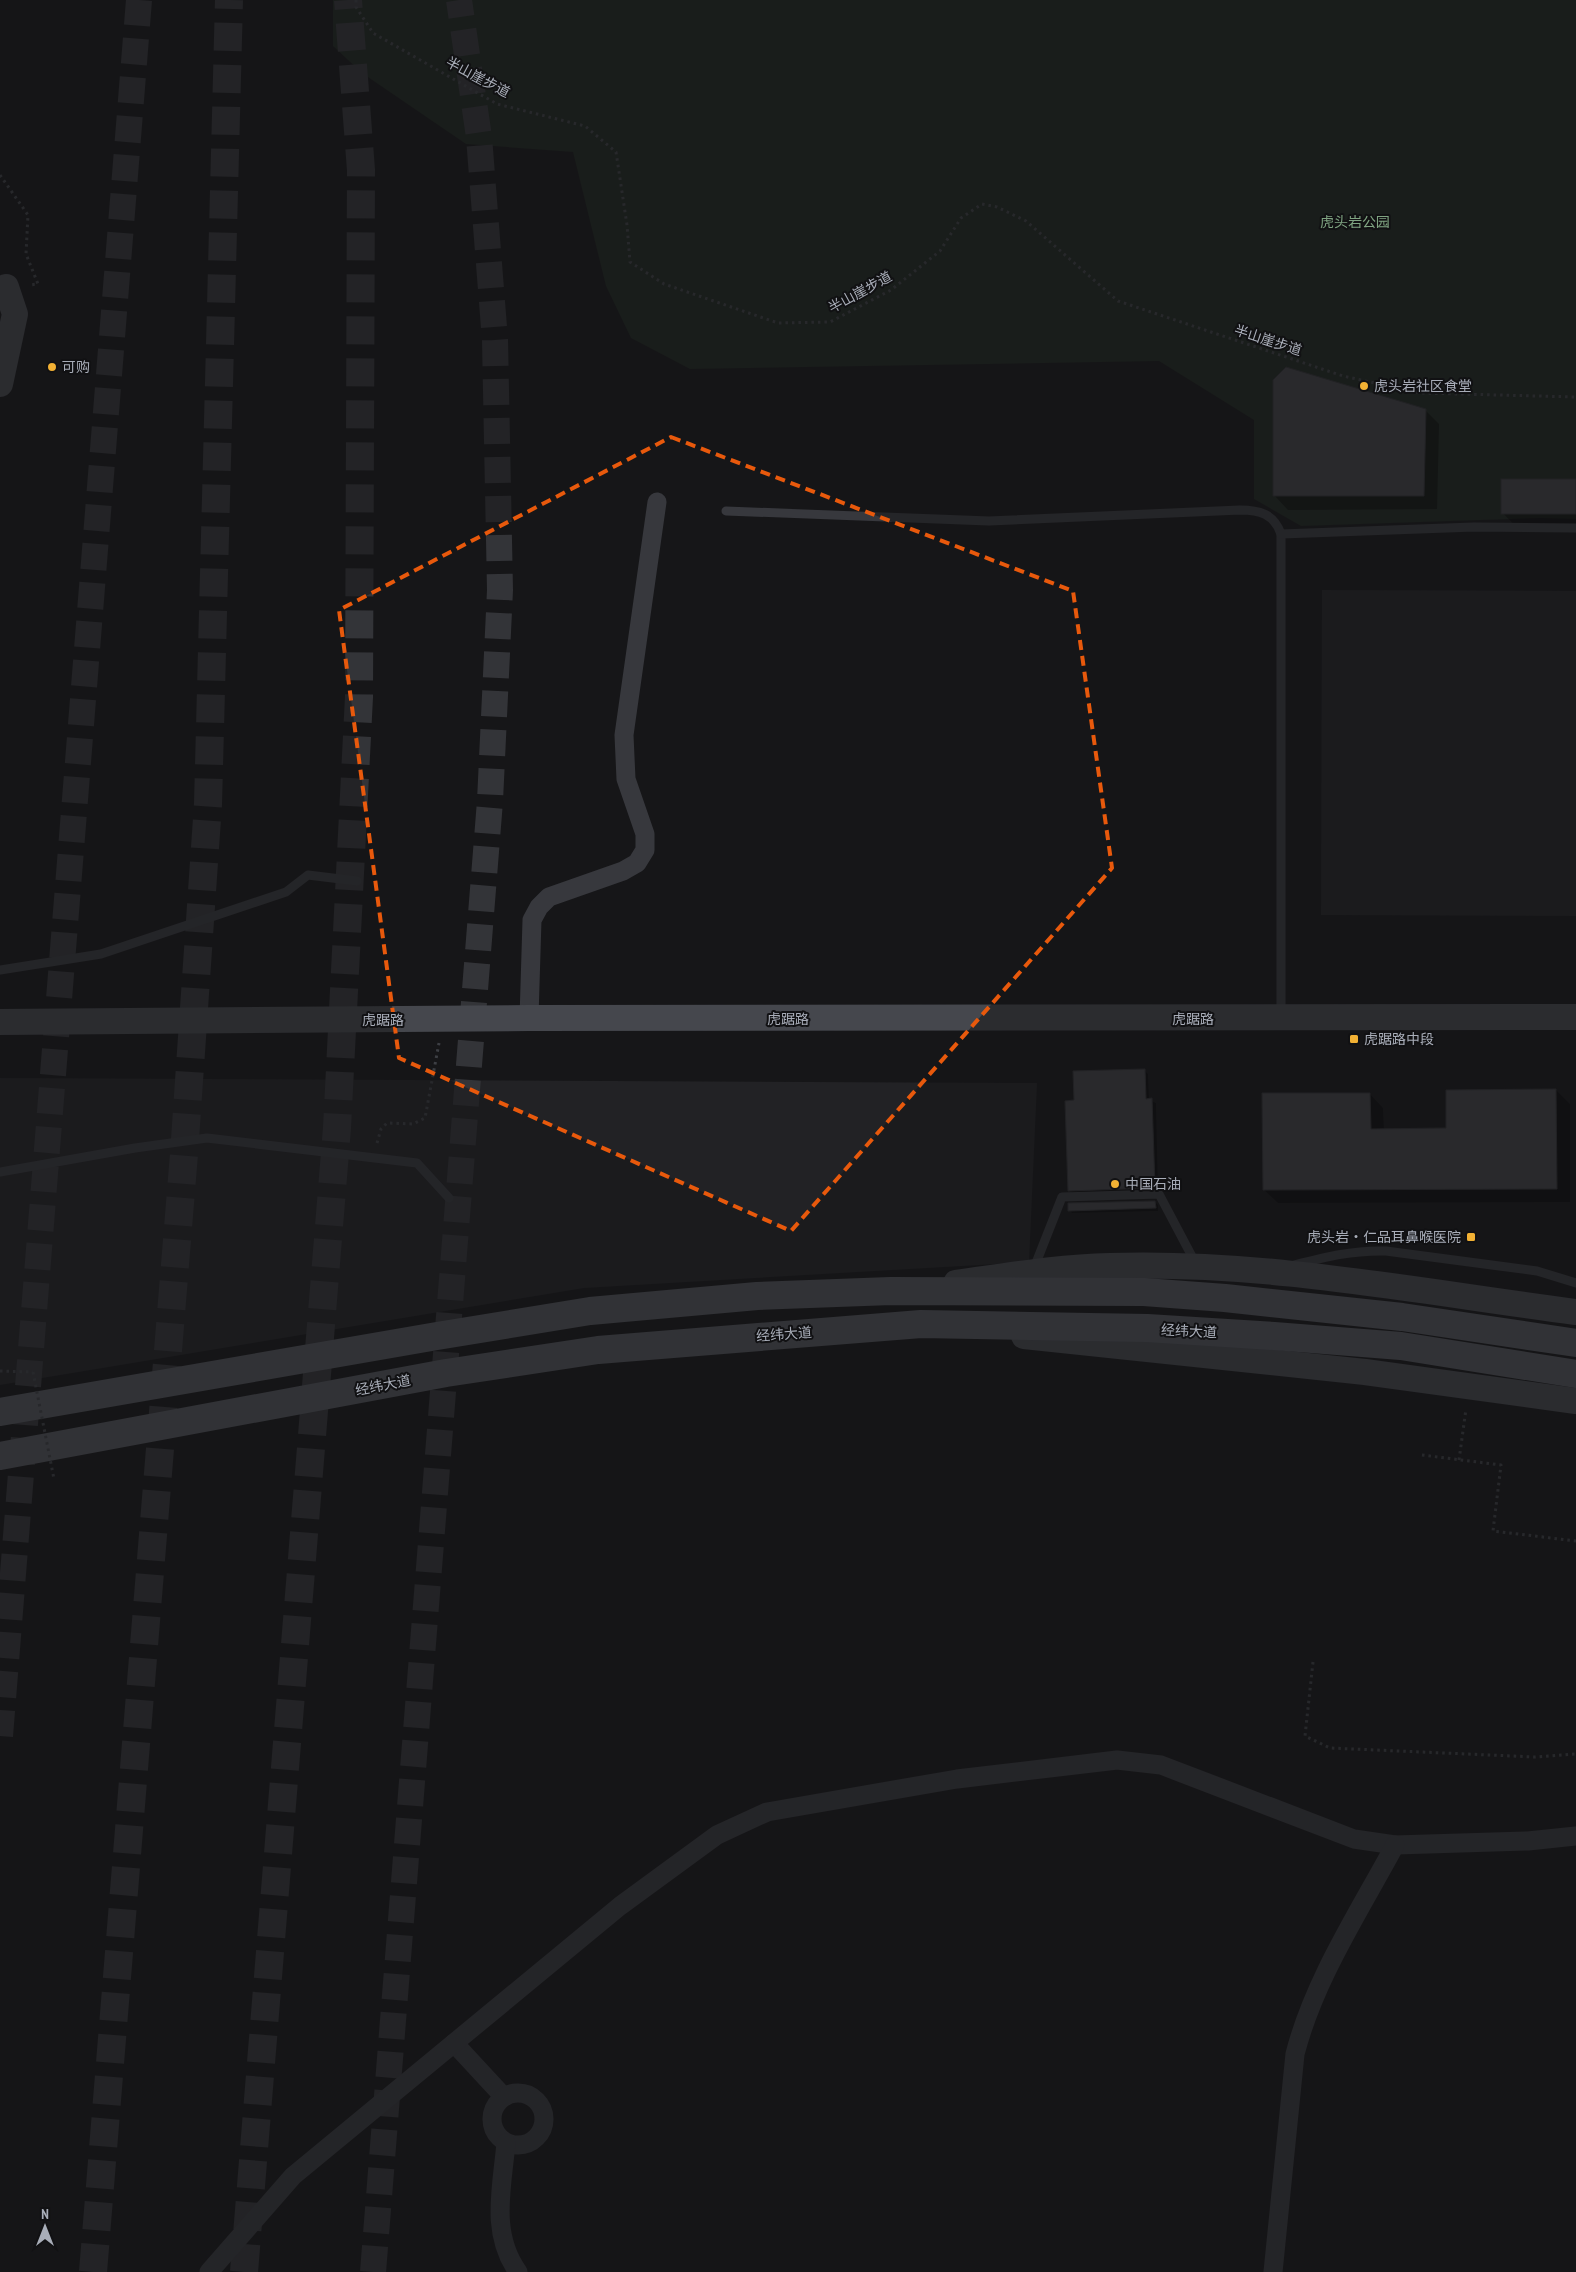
<svg xmlns="http://www.w3.org/2000/svg" width="1576" height="2272" viewBox="0 0 1576 2272" font-family="'PT Sans Narrow','Noto Sans SC',sans-serif">
<style>
.built{fill:#222225}
.green{fill:#1e261f}
.shadow{fill:#0007}
.building{fill:#404145;stroke:#303034}
.lines{fill:none;stroke-linecap:round;stroke-linejoin:round}
.secondary-tunnel{stroke:#333438;stroke-width:26;stroke-dasharray:26 13;stroke-linecap:butt}
.highway-tunnel{stroke:#333438;stroke-width:28;stroke-dasharray:28 14;stroke-linecap:butt}
.path{stroke:#3d3f44;stroke-width:3;stroke-dasharray:2.5 4;stroke-linecap:butt}
.lane{stroke:#37383d;stroke-width:9}
.street{stroke:#37383d;stroke-width:19}
.secondary{stroke:#45474d;stroke-width:26}
.primary{stroke:#53555c;stroke-width:28}
.path-bridge{stroke:#3d3f44;stroke-width:3;stroke-dasharray:2.5 4;stroke-linecap:butt}
.marked{fill:none;stroke:#e8590c;stroke-width:4;stroke-dasharray:10 6;stroke-linejoin:round}
.poi-dot{fill:#f2b134;stroke:#111113;stroke-width:2}
.labels{text-anchor:middle;stroke-width:4;stroke-linejoin:round;paint-order:stroke}
.street-label{font-size:14px;fill:#a8adb8;stroke:#111113}
.park-label{font-size:14px;fill:#7fa381;stroke:#111113}
.poi-label{font-size:14px;fill:#a8adb8;stroke:#111113;text-anchor:start}
</style>
<rect width="100%" height="100%" fill="#161618"/>
<g class="built">
<path d="M 1322,590 L 1576,591 L 1576,916 L 1321,915 Z"/>
<path d="M 0,1078 L 1037,1083 L 1029,1262 L 584,1288 L 0,1385 Z"/>
</g>
<path class="green" d="M 333,0 L 1576,0 L 1576,519 L 1540,518 L 1301,526 L 1254,499 L 1254,420 L 1159,361 L 690,369 L 631,338 L 606,286 L 573,152 L 466,144 L 362,73 L 333,46 Z"/>
<g class="shadow">
<path d="M 1425,410 L 1439,424 L 1437,509 L 1288,510 L 1275,496 Z"/>
<path d="M 1576,480 L 1576,527 L 1516,527 L 1503,513 Z"/>
<path d="M 1145,1071 L 1148,1074 L 1149,1100 L 1156,1103 L 1158,1191 L 1072,1194 L 1069,1190 L 1075,1102 Z"/>
<path d="M 1556,1090 L 1570,1104 L 1570,1202 L 1278,1203 L 1264,1190 L 1370,1094 L 1383,1108 L 1384,1130 L 1448,1130 Z"/>
<path d="M 1155,1202 L 1158,1205 L 1158,1211 L 1072,1213 L 1069,1210 Z"/>
</g>
<g class="building">
<path d="M 1286,367 L 1426,409 L 1424,496 L 1273,496 L 1273,380 Z"/>
<rect x="1501" y="479" width="75" height="35"/>
<path d="M 1145,1069 L 1146,1099 L 1152,1098 L 1155,1188 L 1068,1191 L 1065,1101 L 1074,1100 L 1073,1071 Z"/>
<path d="M 1556,1089 L 1557,1189 L 1263,1190 L 1262,1093 L 1370,1093 L 1371,1129 L 1446,1128 L 1446,1090 Z"/>
<path d="M 1155,1201 L 1156,1208 L 1068,1211 L 1068,1203 Z"/>
</g>
<g class="lines">
<g class="secondary-tunnel">
<path d="M 0,1736 L 139,0"/>
<path d="M 373,2272 L 490,801 L 500,590 L 495,340 L 479,137 L 459,0"/>
</g>
<g class="highway-tunnel">
<path d="M 93,2272 L 184,1154 L 208,804 L 229,0"/>
<path d="M 244,2272 L 337,1128 L 359,697 L 361,170 L 348,0"/>
</g>
<g class="path">
<path d="M 356,0 L 356,7 L 373,33 L 497,104 L 585,126 L 616,152 L 627,225 L 630,262 L 664,284 L 778,323 L 830,322 L 891,290 L 940,251 L 961,218 L 982,204 L 997,207 L 1026,221 L 1118,301 L 1343,376 L 1420,393 L 1576,397"/>
<path d="M 0,175 L 28,215 L 26,254 L 38,284 L 29,285"/>
<path d="M 377,1143 L 381,1129 L 387,1123 L 413,1124 L 425,1118 L 439,1043"/>
<path d="M 0,1371 L 33,1372"/>
<path d="M 1422,1455 L 1501,1465 L 1493,1531 L 1576,1541"/>
<path d="M 1459,1460 L 1466,1409"/>
<path d="M 1313,1662 L 1305,1736 L 1330,1748 L 1535,1757 L 1576,1754"/>
</g>
<g class="lane">
<path d="M 726,511 L 989,521 L 1240,510 C 1260,510 1274,514 1281,534 L 1281,1014"/>
<path d="M 1281,534 L 1474,527 L 1576,528"/>
<path d="M 0,970 L 101,954 L 286,892 L 308,875 L 357,881"/>
<path d="M 0,1172 L 135,1148 L 207,1138 L 417,1163 L 449,1198"/>
<path d="M 1294,1265 C 1325,1257 1353,1250 1386,1251 L 1537,1271 L 1576,1283"/>
<path d="M 1034,1268 L 1062,1197 L 1159,1194 L 1196,1264"/>
</g>
<g class="street">
<path d="M 529,1018 L 532,920 L 539,907 L 549,897 L 623,871 L 637,863 L 645,850 L 645,834 L 626,779 L 624,735 L 657,502"/>
<path d="M 454,2043 L 504,2097"/>
<circle cx="518" cy="2119" r="26"/>
<path d="M 506,2143 C 502,2188 490,2233 518,2272"/>
<path d="M 209,2272 L 293,2176 L 620,1906 L 717,1835 L 767,1812 L 957,1779 L 1117,1760 L 1161,1765 L 1354,1839 L 1395,1845 L 1528,1841 L 1576,1836"/>
<path d="M 1273,2272 L 1295,2054 C 1314,1980 1359,1912 1395,1845"/>
</g>
<g class="secondary">
<path d="M 0,384 L 15,314 L 6,287"/>
<path d="M 0,1022 L 529,1018 L 1576,1017"/>
<path d="M 956,1283 C 1007,1276 1058,1267 1110,1266 C 1266,1261 1422,1292 1576,1312"/>
<path d="M 1024,1336 L 1365,1372 L 1576,1401"/>
</g>
<g class="primary">
<path d="M 0,1412 L 437,1336 L 590,1311 L 757,1296 L 891,1291 L 1144,1292 L 1225,1298 L 1402,1317 L 1576,1343"/>
<path d="M 0,1456 L 446,1373 L 598,1350 L 921,1324 L 1147,1328 L 1274,1336 L 1401,1346 L 1576,1374"/>
</g>
<path class="path-bridge" d="M 33,1372 L 54,1479"/>
</g>
<path d="M0 0H1576V2272H0ZM 671,437 L 1073,591 L 1112,868 L 791,1231 L 399,1058 L 339,610 Z" fill="#161618" fill-opacity=".55" fill-rule="evenodd"/>
<path class="marked" d="M 671,437 L 1073,591 L 1112,868 L 791,1231 L 399,1058 L 339,610 Z"/>
<g class="poi-dot">
<circle cx="52" cy="367" r="5"/>
<circle cx="1364" cy="386" r="5"/>
<rect x="1349" y="1034" width="10" height="10" rx="2.5"/>
<circle cx="1115" cy="1184" r="5"/>
<rect x="1466" y="1232" width="10" height="10" rx="2.5"/>
</g>
<g class="labels">
<g class="street-label">
<text transform="translate(478 77) rotate(28)" y="5">半山崖步道</text>
<text transform="translate(860 292) rotate(-29)" y="5">半山崖步道</text>
<text transform="translate(1268 340) rotate(18)" y="5">半山崖步道</text>
<text x="788" y="1024">虎踞路</text>
<text x="1193" y="1024">虎踞路</text>
<text x="383" y="1025">虎踞路</text>
<text transform="translate(1189 1331) rotate(3)" y="5">经纬大道</text>
<text transform="translate(784 1334) rotate(-4)" y="5">经纬大道</text>
<text transform="translate(383 1385) rotate(-11)" y="5">经纬大道</text>
</g>
<g class="park-label">
<text x="1355" y="227">虎头岩公园</text>
</g>
<g class="poi-label">
<text x="62" y="372">可购</text>
<text x="1374" y="391">虎头岩社区食堂</text>
<text x="1364" y="1044">虎踞路中段</text>
<text x="1125" y="1189">中国石油</text>
<text x="1461" y="1242" text-anchor="end">虎头岩‧仁品耳鼻喉医院</text>
</g>
</g>
<g transform="translate(45 2227)" stroke="#111113" stroke-width="4" paint-order="stroke">
<path d="M0-4L9 19L0 12L-9 19Z" fill="#a8adb8"/>
<text y="-8" font-size="14" font-weight="bold" text-anchor="middle" fill="#a8adb8">N</text>
</g>
</svg>
